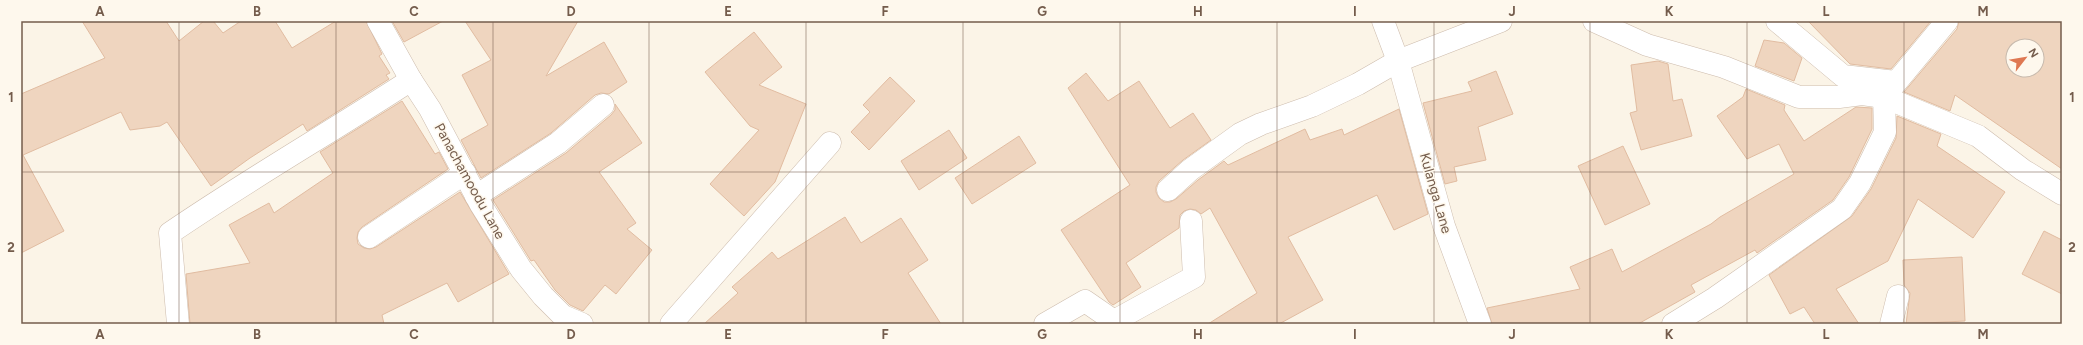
<svg xmlns="http://www.w3.org/2000/svg" width="2083" height="345" viewBox="0 0 2083 345" font-family="Figtree,sans-serif">
<style>
.building{fill:#efd5bf;stroke:#e1bca1;fill-rule:evenodd}
.lines{fill:none;stroke-linecap:round;stroke-linejoin:round}
.minor-casing{stroke:#cdbcad;stroke-width:23}
.minor{stroke:#fff;stroke-width:22}
.grid{fill:none;stroke:#745c4c;stroke-width:1;stroke-opacity:0.55}
.labels{text-anchor:middle;stroke-width:3;stroke-linejoin:round;paint-order:stroke}
.street-label{font-size:14px;fill:#745c4c;stroke:#fef8ed}
.neatline{fill:none;stroke:#745c4c;stroke-width:1.5}
.grid-label{font-size:13px;text-anchor:middle;font-weight:bold;fill:#745c4c}
</style>
<rect width="100%" height="100%" fill="#fbf4e7"/>
<g class="building">
<path d="M 82,21 L 166,21 L 179,41 L 204,21 L 213,21 L 223,33 L 241,21 L 275,21 L 292,48 L 336,21 L 366,21 L 382,54 L 379,56 L 390,73 L 386,75 L 389,79 L 307,131 L 303,124 L 250,158 L 211,186 L 167,122 L 160,126 L 130,130 L 121,112 L 23,155 L 64,231 L 21,253 L 21,94 L 105,58 Z"/>
<path d="M 392,21 L 443,21 L 404,42 Z"/>
<path d="M 465,21 L 578,21 L 546,76 L 604,42 L 627,82 L 609,94 L 601,93 L 595,95 L 551,133 L 481,178 L 461,140 L 488,125 L 462,75 L 491,60 Z"/>
<path d="M 1808,21 L 1931,21 L 1891,69 L 1850,64 Z"/>
<path d="M 1959,21 L 2062,21 L 2062,169 L 1955,95 L 1950,111 L 1904,92 L 1957,29 ZM 2013,46 L 2037,46 L 2037,70 L 2013,70 Z"/>
<path d="M 754,32 L 782,67 L 759,85 L 806,104 L 775,182 L 744,216 L 710,184 L 759,130 L 750,126 L 705,72 Z"/>
<path d="M 1764,40 L 1784,43 L 1802,58 L 1794,81 L 1755,66 Z"/>
<path d="M 1658,61 L 1668,64 L 1673,101 L 1682,99 L 1692,136 L 1641,150 L 1630,113 L 1637,111 L 1631,65 Z"/>
<path d="M 1496,71 L 1513,114 L 1478,127 L 1486,160 L 1454,167 L 1457,181 L 1445,184 L 1423,103 L 1472,91 L 1468,82 Z"/>
<path d="M 1086,73 L 1108,101 L 1139,81 L 1170,128 L 1193,113 L 1211,140 L 1183,160 L 1159,181 L 1156,187 L 1156,192 L 1159,198 L 1164,202 L 1170,202 L 1176,199 L 1198,180 L 1224,161 L 1228,165 L 1305,129 L 1310,140 L 1342,129 L 1344,135 L 1399,109 L 1428,214 L 1394,230 L 1377,195 L 1288,237 L 1323,300 L 1279,324 L 1208,324 L 1257,293 L 1210,208 L 1201,214 L 1196,210 L 1190,209 L 1184,211 L 1180,215 L 1179,228 L 1126,263 L 1141,287 L 1113,305 L 1109,302 L 1061,230 L 1130,185 L 1068,88 Z"/>
<path d="M 890,77 L 915,101 L 869,150 L 851,132 L 870,112 L 863,105 Z"/>
<path d="M 1746,89 L 1785,105 L 1784,110 L 1804,141 L 1856,107 L 1872,108 L 1872,129 L 1849,177 L 1833,200 L 1757,253 L 1755,250 L 1691,285 L 1695,292 L 1638,324 L 1492,324 L 1487,308 L 1580,289 L 1570,267 L 1612,249 L 1622,272 L 1711,224 L 1720,217 L 1794,174 L 1779,144 L 1747,159 L 1717,116 L 1743,97 Z"/>
<path d="M 402,101 L 435,154 L 439,152 L 448,169 L 362,227 L 358,232 L 357,238 L 358,244 L 364,248 L 370,249 L 376,247 L 460,192 L 509,274 L 458,302 L 447,283 L 382,315 L 384,324 L 190,324 L 186,274 L 250,263 L 229,225 L 269,203 L 274,213 L 333,173 L 320,152 Z"/>
<path d="M 615,104 L 642,143 L 599,172 L 636,223 L 627,229 L 652,250 L 616,294 L 605,285 L 583,311 L 570,305 L 555,290 L 534,260 L 531,261 L 493,200 L 566,153 L 611,115 L 615,110 Z"/>
<path d="M 1897,116 L 1941,134 L 1937,146 L 2005,192 L 1973,238 L 1918,199 L 1888,261 L 1836,289 L 1859,324 L 1815,324 L 1804,307 L 1790,314 L 1769,275 L 1852,216 L 1871,189 L 1896,138 Z"/>
<path d="M 949,130 L 967,158 L 919,190 L 901,161 Z"/>
<path d="M 1019,136 L 1036,163 L 972,204 L 955,178 Z"/>
<path d="M 1623,146 L 1650,204 L 1605,225 L 1578,166 Z"/>
<path d="M 845,217 L 861,243 L 901,218 L 928,260 L 908,273 L 941,324 L 704,324 L 738,293 L 732,287 L 772,252 L 778,259 Z"/>
<path d="M 2044,231 L 2062,240 L 2062,294 L 2022,274 Z"/>
<path d="M 1962,257 L 1965,321 L 1906,324 L 1910,293 L 1904,285 L 1903,260 Z"/>
</g>
<g class="lines">
<defs>
<g id="minor">
<path d="M 378,21 L 411,80 L 430,109 L 481,205 L 521,269 L 543,296 L 563,316 L 582,324"/>
<path d="M 1383,21 L 1398,61 L 1444,226 L 1480,324"/>
<path d="M 1594,21 L 1647,45 L 1724,67 L 1799,97 L 1839,97 L 1862,94 L 1884,97 L 1885,132 L 1860,183 L 1842,209 L 1715,298 L 1673,324"/>
<path d="M 1777,21 L 1843,76 L 1896,82"/>
<path d="M 1947,21 L 1884,97 L 1978,136 L 2023,170 L 2062,194"/>
<path d="M 1168,190 L 1190,170 L 1240,134 L 1261,124 L 1312,106 L 1358,84 L 1398,61 L 1501,21"/>
<path d="M 476,196 L 558,143 L 603,105"/>
<path d="M 369,237 L 465,173"/>
<path d="M 178,324 L 170,233 C 249,179 331,132 411,80"/>
<path d="M 671,324 L 830,143"/>
<path d="M 1045,324 L 1085,301 L 1114,321 L 1194,277 L 1191,221"/>
<path d="M 1891,324 L 1898,296"/>
</g>
</defs>
<use href="#minor" class="minor-casing"/>
<use href="#minor" class="minor"/>
</g>
<path class="grid" d="M 179,21 L 179,324M 336,21 L 336,324M 493,21 L 493,324M 649,21 L 649,324M 806,21 L 806,324M 963,21 L 963,324M 1120,21 L 1120,324M 1277,21 L 1277,324M 1434,21 L 1434,324M 1590,21 L 1590,324M 1747,21 L 1747,324M 1904,21 L 1904,324M 21,172 L 2062,172"/>
<g class="labels">
<g class="street-label">
<text transform="translate(470 181) rotate(61)" y="5">Panachamoodu Lane</text>
<text transform="translate(1436 193) rotate(74)" y="5">Kulanga Lane</text>
</g>
</g>
<rect width="2083" height="345" fill="none" stroke="#fef8ed" stroke-width="44"/>
<g transform="translate(2025 58) rotate(59)"><circle r="19" fill="#fef8ed" stroke="#c7baad"/>
<path d="M0-3L7 15L0 10L-7 15Z" fill="#df7852"/>
<text y="-6" font-size="11" font-weight="bold" text-anchor="middle" fill="#745c4c">N</text>
</g>
<rect x="22" y="22" width="2039" height="301" class="neatline"/>
<g class="grid-label">
<text x="100" y="16">A</text>
<text x="257" y="16">B</text>
<text x="414" y="16">C</text>
<text x="571" y="16">D</text>
<text x="728" y="16">E</text>
<text x="885" y="16">F</text>
<text x="1042" y="16">G</text>
<text x="1198" y="16">H</text>
<text x="1355" y="16">I</text>
<text x="1512" y="16">J</text>
<text x="1669" y="16">K</text>
<text x="1826" y="16">L</text>
<text x="1983" y="16">M</text>
<text x="11" y="102">1</text>
<text x="2072" y="102">1</text>
<text x="11" y="252">2</text>
<text x="2072" y="252">2</text>
<text x="100" y="339">A</text>
<text x="257" y="339">B</text>
<text x="414" y="339">C</text>
<text x="571" y="339">D</text>
<text x="728" y="339">E</text>
<text x="885" y="339">F</text>
<text x="1042" y="339">G</text>
<text x="1198" y="339">H</text>
<text x="1355" y="339">I</text>
<text x="1512" y="339">J</text>
<text x="1669" y="339">K</text>
<text x="1826" y="339">L</text>
<text x="1983" y="339">M</text>
</g>
</svg>
